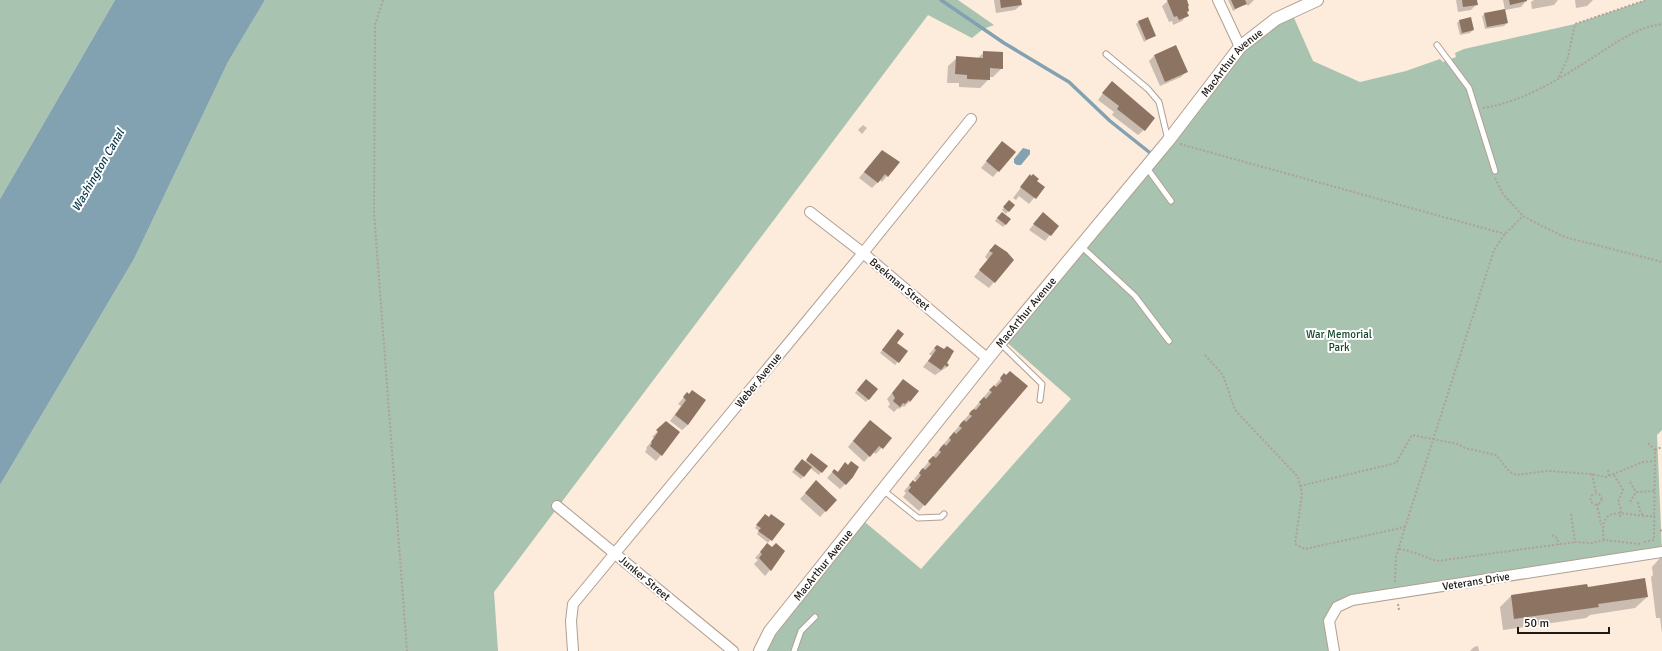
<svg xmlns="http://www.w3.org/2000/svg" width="1662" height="651" viewBox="0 0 1662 651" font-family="Signika,sans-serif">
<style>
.green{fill:#a8c3b0}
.water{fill:#82a1b1}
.shadow{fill:#0003}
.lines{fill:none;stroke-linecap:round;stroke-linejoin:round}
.stream{stroke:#82a1b1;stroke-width:3.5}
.building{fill:#8d7462}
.service-casing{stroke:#b1a092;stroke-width:7}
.minor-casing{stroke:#b1a092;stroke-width:12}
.tertiary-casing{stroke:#b1a092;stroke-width:14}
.path{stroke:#afa195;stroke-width:2;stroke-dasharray:2 2;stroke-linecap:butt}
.service{stroke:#fff;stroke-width:5}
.minor{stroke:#fff;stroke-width:10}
.tertiary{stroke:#fff;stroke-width:12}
.labels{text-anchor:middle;stroke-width:4;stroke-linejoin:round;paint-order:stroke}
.street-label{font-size:11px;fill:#1f1913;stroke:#fff}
.park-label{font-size:11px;fill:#15462b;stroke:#fff}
.water-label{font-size:12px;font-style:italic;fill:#0c3a4c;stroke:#fff}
</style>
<rect width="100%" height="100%" fill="#fdebdc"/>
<g class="green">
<path d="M 0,0 L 115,0 L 0,199 Z"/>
<path d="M 265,0 L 958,0 L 994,25 L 983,29 L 972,38 L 928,15 L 494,592 L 498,651 L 0,651 L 0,485 L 134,259 L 228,62 Z"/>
<path d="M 1646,0 L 1662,0 L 1662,430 L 1657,435 L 1662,552 L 1352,600 L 1329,621 L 1334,651 L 761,651 L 860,518 L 921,569 L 1071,399 L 1003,339 L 1240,47 L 1291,11 L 1313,61 L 1360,82 L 1406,71 L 1440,59 L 1443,62 L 1456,57 L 1455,53 L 1464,49 L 1575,24 Z"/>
</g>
<g class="water">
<path d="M 115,0 L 265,0 L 228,62 L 134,259 L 0,485 L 0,199 Z"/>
<path d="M 1023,148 L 1030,150 L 1030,154 L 1021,165 L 1017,165 L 1014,163 L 1014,159 Z"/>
</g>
<g class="shadow">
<path d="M 994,0 L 1020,0 L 1021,5 L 1015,10 L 996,13 Z"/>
<path d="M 1185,0 L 1187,15 L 1182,21 L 1173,25 L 1172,21 L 1169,22 L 1162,6 L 1169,0 Z"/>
<path d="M 1228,0 L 1254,0 L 1248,6 L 1246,3 L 1233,11 Z"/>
<path d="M 1456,0 L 1475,0 L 1476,5 L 1471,10 L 1458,12 Z"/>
<path d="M 1503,0 L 1526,0 L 1526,1 L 1521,7 L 1505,10 Z"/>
<path d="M 1534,0 L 1558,0 L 1554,5 L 1532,9 L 1531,2 Z"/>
<path d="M 1575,0 L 1593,0 L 1587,6 L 1576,8 Z"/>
<path d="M 1485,14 L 1507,23 L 1504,26 L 1485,29 L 1482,16 Z"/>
<path d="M 1459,21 L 1473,30 L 1470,33 L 1460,35 L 1457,23 Z"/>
<path d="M 1138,22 L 1155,35 L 1144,42 L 1136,24 Z"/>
<path d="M 1175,46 L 1187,71 L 1181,77 L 1160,86 L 1149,61 L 1154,56 Z"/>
<path d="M 984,52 L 1002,68 L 993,77 L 989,77 L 989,79 L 980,88 L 959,87 L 959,83 L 947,83 L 948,66 L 957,58 L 977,59 Z"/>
<path d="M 1107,88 L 1144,130 L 1138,135 L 1112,115 L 1114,112 L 1098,100 Z"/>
<path d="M 863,125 L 867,128 L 862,134 L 858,130 Z"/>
<path d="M 1002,142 L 1014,152 L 993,177 L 981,168 Z"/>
<path d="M 877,156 L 887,176 L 882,182 L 880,180 L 872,188 L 859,178 Z"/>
<path d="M 1030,176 L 1043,187 L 1029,204 L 1019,196 L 1016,200 L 1013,198 Z"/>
<path d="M 1009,202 L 1013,205 L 1006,214 L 1002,210 Z"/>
<path d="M 1043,213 L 1050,235 L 1045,241 L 1029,230 Z"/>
<path d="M 999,215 L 1006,224 L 1003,227 L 995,221 Z"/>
<path d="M 989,251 L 1013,260 L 989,288 L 974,277 L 988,260 L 985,257 Z"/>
<path d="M 896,333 L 896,343 L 906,352 L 895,365 L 880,353 Z"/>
<path d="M 937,346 L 951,357 L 946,363 L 948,365 L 947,367 L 935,375 L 923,367 L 932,356 L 929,354 Z"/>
<path d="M 1004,375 L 1006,376 L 924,505 L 919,511 L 903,497 L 906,493 L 904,491 L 913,481 L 915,483 L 916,481 L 914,479 L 988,392 L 994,386 L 998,388 L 995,385 Z"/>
<path d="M 903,380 L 910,401 L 904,407 L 903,406 L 899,409 L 898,408 L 894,412 L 888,407 L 890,404 L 887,399 Z"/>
<path d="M 863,383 L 877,389 L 866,402 L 855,393 Z"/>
<path d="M 687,394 L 689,395 L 688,425 L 682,430 L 670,421 L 681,406 L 678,404 Z"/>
<path d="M 666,423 L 661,455 L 656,461 L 645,452 L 647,449 L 646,448 L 654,438 L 652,437 Z"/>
<path d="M 864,427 L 890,438 L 876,454 L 873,452 L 864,462 L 848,447 Z"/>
<path d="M 809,457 L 821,472 L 819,475 L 810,468 L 801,479 L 792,472 L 800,463 L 805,462 Z"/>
<path d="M 845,463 L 853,477 L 840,489 L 827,478 L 834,470 L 837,473 Z"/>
<path d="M 811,487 L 836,500 L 820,517 L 800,499 Z"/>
<path d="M 763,517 L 769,518 L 783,524 L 768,543 L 757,534 L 759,531 L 755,528 Z"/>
<path d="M 762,550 L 770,570 L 765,576 L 754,564 L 758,560 L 755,558 Z"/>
<path d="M 1660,558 L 1662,558 L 1662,633 L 1660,618 L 1656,618 L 1651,577 L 1653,575 L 1652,567 Z"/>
<path d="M 1587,588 L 1647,597 L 1635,608 L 1590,615 L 1586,618 L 1503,630 L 1500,607 L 1511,596 Z"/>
<path d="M 1478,646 L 1479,651 L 1470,651 L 1474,647 Z"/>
</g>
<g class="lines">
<path class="stream" d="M 941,0 L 1004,43 L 1069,82 L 1110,121 L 1154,156"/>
</g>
<g class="building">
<path d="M 1000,0 L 1021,0 L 1022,5 L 1001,8 Z"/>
<path d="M 1167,0 L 1187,0 L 1189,6 L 1188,6 L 1189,11 L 1187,12 L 1189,16 L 1179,20 L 1177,16 L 1174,17 Z"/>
<path d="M 1231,0 L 1245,0 L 1247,4 L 1235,9 Z"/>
<path d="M 1462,0 L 1477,0 L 1478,5 L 1463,7 Z"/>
<path d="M 1509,0 L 1527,0 L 1527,1 L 1510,5 Z"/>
<path d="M 1505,9 L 1508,23 L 1487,27 L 1484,13 Z"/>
<path d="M 1148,17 L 1156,36 L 1146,40 L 1138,21 Z"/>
<path d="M 1471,17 L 1474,30 L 1462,33 L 1459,20 Z"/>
<path d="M 1176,45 L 1188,72 L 1165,82 L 1154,55 Z"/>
<path d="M 983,51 L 1003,52 L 1003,69 L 990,68 L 990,80 L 967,79 L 967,75 L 955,74 L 956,56 L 983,58 Z"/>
<path d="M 1112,81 L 1155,118 L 1145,131 L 1117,109 L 1119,106 L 1102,93 Z"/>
<path d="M 1002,141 L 1016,152 L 999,172 L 986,161 Z"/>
<path d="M 882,150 L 900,162 L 888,177 L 885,174 L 878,183 L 864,172 Z"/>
<path d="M 1030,174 L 1031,176 L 1033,174 L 1039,179 L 1037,181 L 1045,187 L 1036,199 L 1020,187 Z"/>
<path d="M 1009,200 L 1015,205 L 1009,212 L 1003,207 Z"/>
<path d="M 1002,212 L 1011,219 L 1006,225 L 997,218 Z"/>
<path d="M 1043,212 L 1059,226 L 1051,236 L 1033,224 Z"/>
<path d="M 995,244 L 1007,252 L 1014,260 L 995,283 L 979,270 L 993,253 L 989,251 Z"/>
<path d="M 898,329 L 904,334 L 897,343 L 908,351 L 899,363 L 882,350 Z"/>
<path d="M 937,345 L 944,349 L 947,346 L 954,351 L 947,363 L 949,365 L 947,367 L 945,365 L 941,370 L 928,361 L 936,350 L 934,348 Z"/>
<path d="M 1010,371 L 1028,386 L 925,506 L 908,491 L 911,487 L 909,485 L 913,480 L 915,482 L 918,479 L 921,475 L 919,473 L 921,470 L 923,468 L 925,470 L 931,464 L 928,461 L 933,456 L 936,458 L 941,452 L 939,450 L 941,447 L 944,444 L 946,446 L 951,440 L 949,438 L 954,432 L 956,434 L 962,428 L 959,426 L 961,423 L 964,420 L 966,422 L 972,416 L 969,414 L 971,411 L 974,409 L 976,410 L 981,404 L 979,402 L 984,397 L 986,399 L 992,392 L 989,390 L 994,385 L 996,387 L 1002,381 L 1000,378 L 1004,373 L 1006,375 Z"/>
<path d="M 866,379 L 878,389 L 869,400 L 857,390 Z"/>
<path d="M 903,379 L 919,391 L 910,402 L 909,400 L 905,404 L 903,403 L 900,407 L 893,401 L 895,398 L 892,393 Z"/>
<path d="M 692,390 L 706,400 L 688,425 L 675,415 L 686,400 L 683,397 L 687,392 L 689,394 Z"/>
<path d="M 870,420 L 892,438 L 883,449 L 879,446 L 870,457 L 853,441 Z"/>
<path d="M 666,421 L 680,432 L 662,456 L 650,446 L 652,443 L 651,442 L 658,432 L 656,430 Z"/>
<path d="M 811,453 L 828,466 L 822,473 L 806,460 Z"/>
<path d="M 802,459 L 812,467 L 804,477 L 794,469 Z"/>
<path d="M 851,461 L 859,467 L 853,477 L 846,485 L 832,472 L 834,469 L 838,472 L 845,462 L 848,465 Z"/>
<path d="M 816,480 L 837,500 L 826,512 L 805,493 Z"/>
<path d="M 765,514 L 769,517 L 771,514 L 785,524 L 772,541 L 758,531 L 761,528 L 756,525 Z"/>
<path d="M 767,543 L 772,547 L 776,543 L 785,551 L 771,571 L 759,558 L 762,554 L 760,552 Z"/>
<path d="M 1645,578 L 1648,597 L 1598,604 L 1599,607 L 1514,619 L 1511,595 L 1587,584 L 1588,587 Z"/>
</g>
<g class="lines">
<defs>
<g id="service">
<path d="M 1437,45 L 1469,88 L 1495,171"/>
<path d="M 1106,54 L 1148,89 L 1159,102 L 1168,140"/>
<path d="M 1147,168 L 1171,201"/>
<path d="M 1081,246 L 1135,296 L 1169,341"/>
<path d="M 1000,343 L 1042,384 L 1040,400"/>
<path d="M 883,490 L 918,518 L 941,517 L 944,514"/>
<path d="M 794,651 L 801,631 L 815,617"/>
</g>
<g id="minor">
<path d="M 1218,0 L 1240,47"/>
<path d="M 810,212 L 863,253 L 988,359"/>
<path d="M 557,506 L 733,651"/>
<path d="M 573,651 L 571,621 L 573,604 L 863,253 L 971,119"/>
<path d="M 1334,651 L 1329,621 L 1337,607 L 1352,600 L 1662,552"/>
</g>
<g id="tertiary">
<path id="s1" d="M 760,651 L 770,631 L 1000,343 L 1168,141 L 1240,47 L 1276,19 L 1317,0"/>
</g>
</defs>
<use href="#service" class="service-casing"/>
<use href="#minor" class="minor-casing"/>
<use href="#tertiary" class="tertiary-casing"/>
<g class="path">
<path d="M 383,0 L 375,25 L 374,212 L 407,651"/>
<path d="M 1559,77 L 1568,57 L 1575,24 L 1646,0"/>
<path d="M 1483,108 C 1521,102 1554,82 1586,62 C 1610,47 1633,28 1662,24"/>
<path d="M 1180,144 L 1505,234"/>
<path d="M 1495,178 L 1503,194 L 1523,216 L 1542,226 L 1565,237 L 1662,262"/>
<path d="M 1205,355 L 1223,375 L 1235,410 L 1298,477 L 1302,494 L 1295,544 L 1305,549 L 1405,527"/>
<path d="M 1655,450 L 1662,447"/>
<path d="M 1608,470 L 1609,476"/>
<path d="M 1592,474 L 1596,493"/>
<path d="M 1614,475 L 1623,490 L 1618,502 L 1621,509 L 1620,518"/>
<path d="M 1630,482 L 1636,492 L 1655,491"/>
<path d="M 1300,486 L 1396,463 L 1412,435 L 1458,444 L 1465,448 L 1496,455 L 1509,471 L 1516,475 L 1548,471 L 1592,474 L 1606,477 L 1643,462 L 1655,461"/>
<circle cx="1596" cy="499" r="5.5"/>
<path d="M 1630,502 L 1636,492"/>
<path d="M 1638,502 L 1640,511 L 1644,517"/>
<path d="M 1597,504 L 1601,525"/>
<path d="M 1571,514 L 1575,542 L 1592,543 L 1604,540"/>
<path d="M 1660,531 L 1662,530"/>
<path d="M 1552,535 L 1557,538 L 1559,545"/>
<path d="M 1644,542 L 1654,540 L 1655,450 L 1647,442"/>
<path d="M 1640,544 L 1604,540 C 1597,499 1629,518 1655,516"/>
<path d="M 1399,549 C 1413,551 1424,557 1437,561 L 1575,542"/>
<path d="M 1395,582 L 1396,557 L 1405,527 L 1494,250 L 1505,234 L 1523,216"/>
<path d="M 1398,604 L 1399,610"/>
</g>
<use href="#service" class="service"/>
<use href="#minor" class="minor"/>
<use href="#tertiary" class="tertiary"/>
</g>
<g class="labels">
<g class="street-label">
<text dy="4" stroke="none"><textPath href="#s1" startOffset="755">MacArthur Avenue</textPath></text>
<text transform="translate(900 284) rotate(40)" y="4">Beekman Street</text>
<text dy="4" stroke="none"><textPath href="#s1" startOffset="431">MacArthur Avenue</textPath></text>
<text transform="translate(758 380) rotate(-51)" y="4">Weber Avenue</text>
<text dy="4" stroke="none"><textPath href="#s1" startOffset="107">MacArthur Avenue</textPath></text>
<text transform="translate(645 578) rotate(40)" y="4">Junker Street</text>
<text transform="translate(1476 581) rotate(-9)" y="4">Veterans Drive</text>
</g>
<g class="park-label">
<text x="1339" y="338">War Memorial<tspan x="1339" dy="13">Park</tspan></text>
</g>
<g class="water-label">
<text transform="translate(98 170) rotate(-60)" y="4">Washington Canal</text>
</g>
</g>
<path d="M1518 627v6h91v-6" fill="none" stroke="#1f1913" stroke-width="2"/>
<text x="1524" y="627" font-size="12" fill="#1f1913" stroke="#ffffff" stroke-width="3" paint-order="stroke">50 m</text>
</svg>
